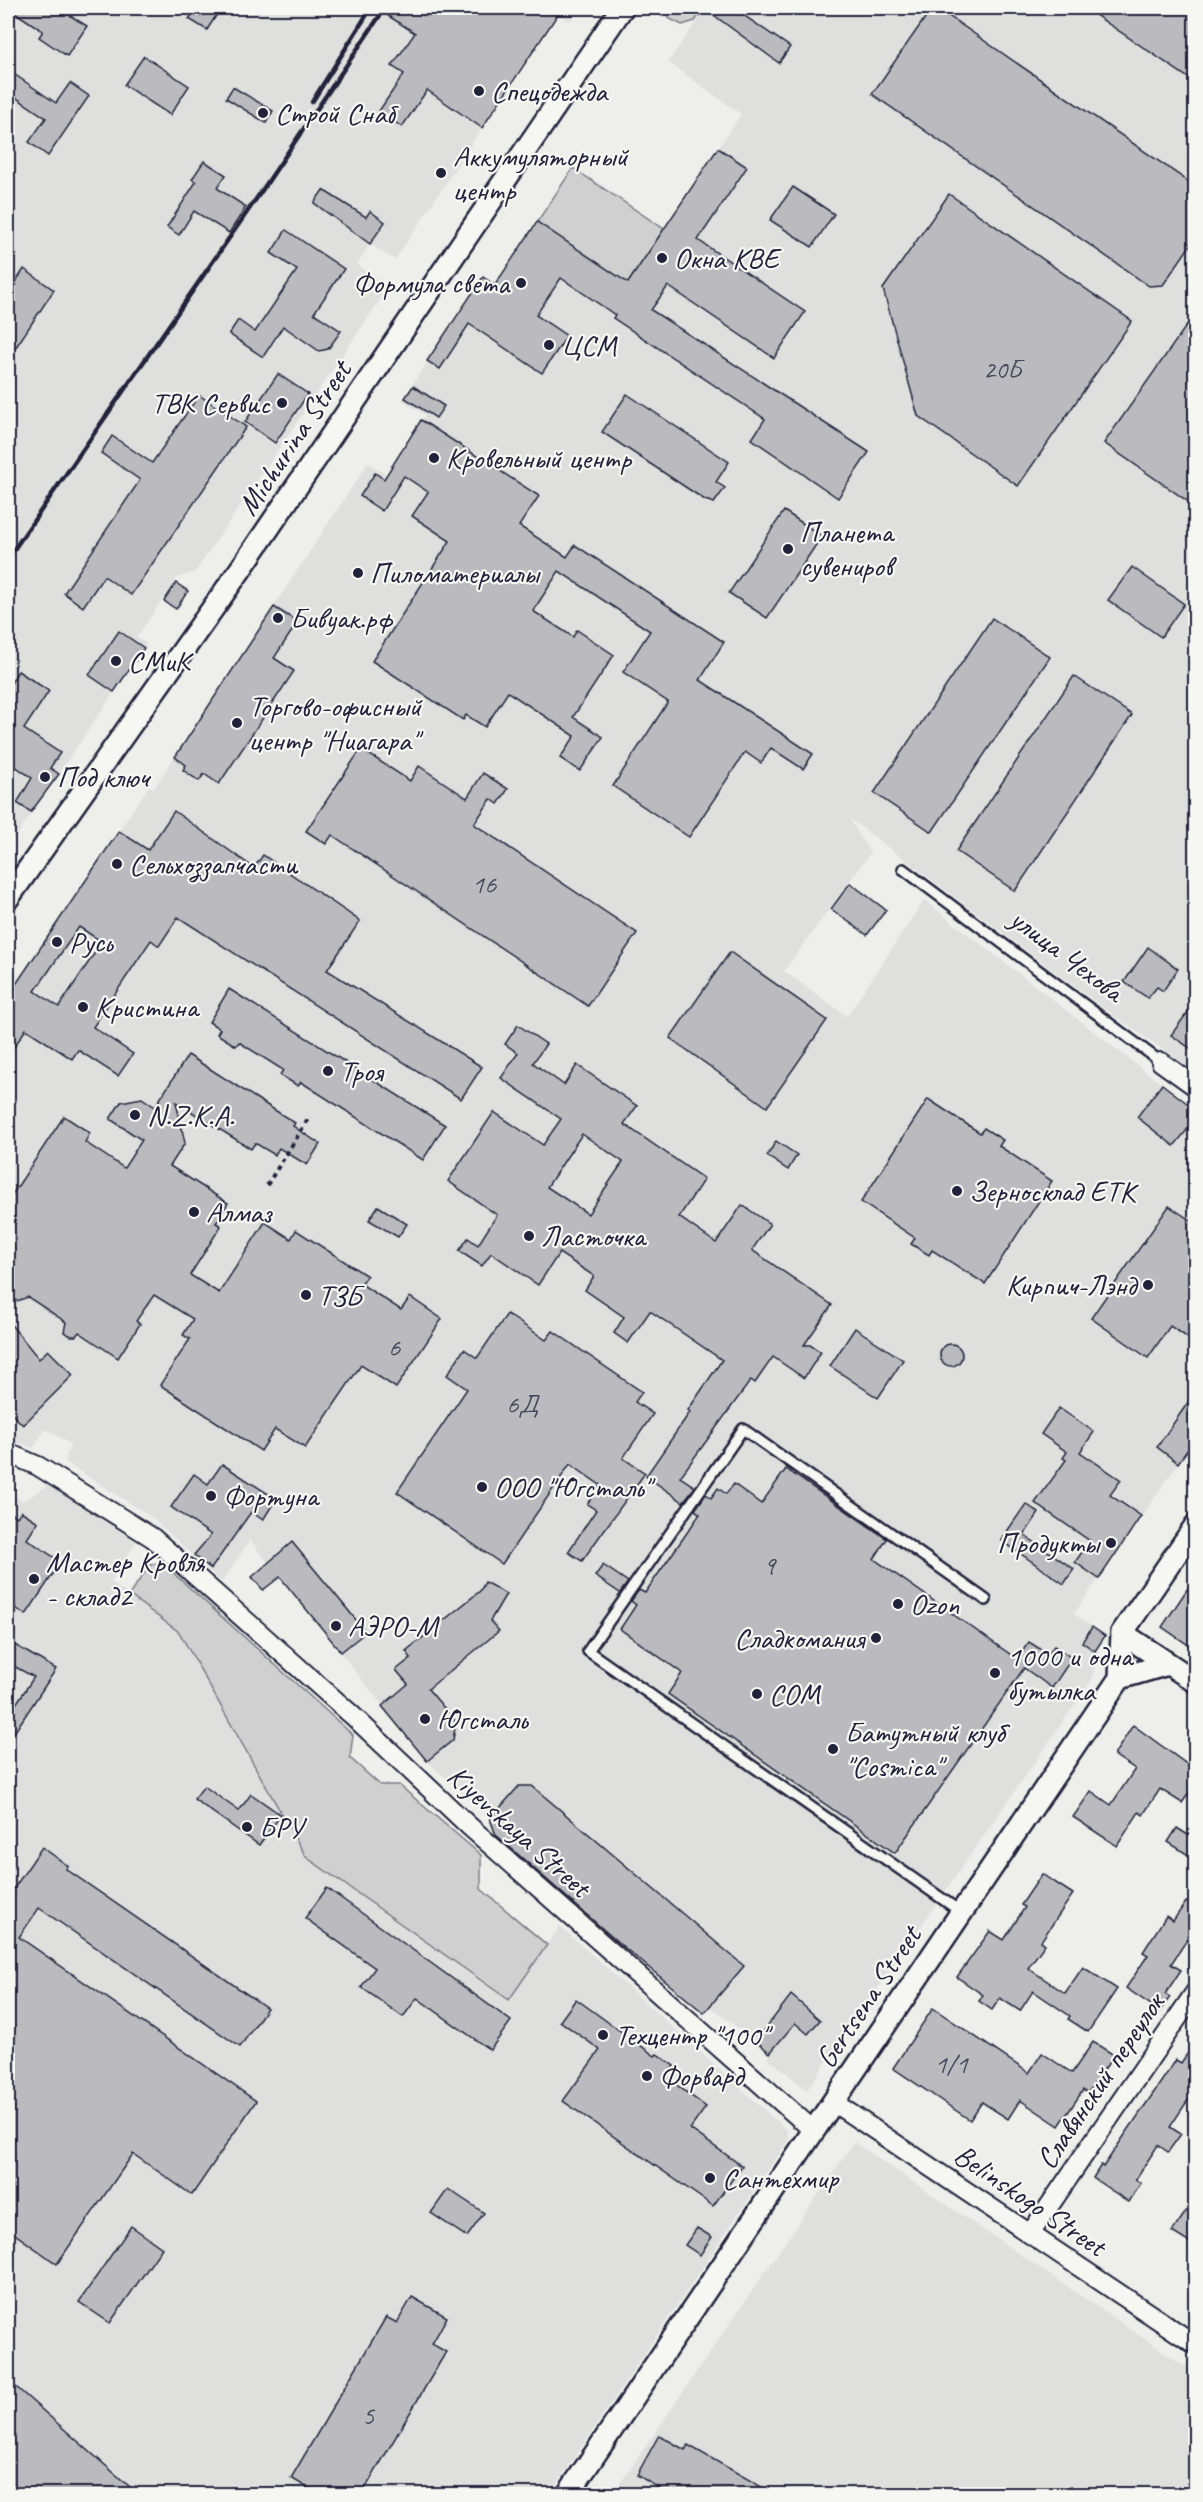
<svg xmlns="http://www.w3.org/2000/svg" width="1203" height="2502" viewBox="0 0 1203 2502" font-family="Caveat,sans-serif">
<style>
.built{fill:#dfdfde}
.green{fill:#d0d0d1;stroke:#797986;stroke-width:1.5}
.building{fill:#bbbbbf;stroke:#22223b;stroke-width:1.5;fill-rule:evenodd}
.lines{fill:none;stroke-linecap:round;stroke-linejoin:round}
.service-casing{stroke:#22223b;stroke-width:14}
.minor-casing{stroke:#22223b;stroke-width:22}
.tertiary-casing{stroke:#22223b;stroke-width:26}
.path{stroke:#22223b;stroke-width:4;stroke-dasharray:4.5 4.5;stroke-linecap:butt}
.service{stroke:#f6f6f2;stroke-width:9}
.minor{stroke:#f6f6f2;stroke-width:18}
.tertiary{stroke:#f6f6f2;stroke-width:21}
.rail{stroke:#22223b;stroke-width:4.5}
.poi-dot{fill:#22223b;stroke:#f6f6f2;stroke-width:2}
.labels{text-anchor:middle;stroke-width:4.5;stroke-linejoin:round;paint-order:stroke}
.number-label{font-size:27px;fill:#48485c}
.poi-label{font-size:30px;fill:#22223b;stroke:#f6f6f2;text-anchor:start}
.street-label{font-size:30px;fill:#22223b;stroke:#f6f6f2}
</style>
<rect width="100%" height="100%" fill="#eeeeeb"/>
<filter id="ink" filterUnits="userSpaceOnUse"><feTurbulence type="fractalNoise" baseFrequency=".0167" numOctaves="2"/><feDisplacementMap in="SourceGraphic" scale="12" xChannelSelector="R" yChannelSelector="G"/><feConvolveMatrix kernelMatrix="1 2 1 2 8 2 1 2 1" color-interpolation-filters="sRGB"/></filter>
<g filter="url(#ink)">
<g class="built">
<path d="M 8,8 L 579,8 L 570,21 L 557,14 L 395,260 L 370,244 L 357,265 L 389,287 L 195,572 L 177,578 L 141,631 L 137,637 L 147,644 L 8,848 Z"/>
<path d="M 706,8 L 1195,8 L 1195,1072 L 1102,1007 L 849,818 L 870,853 L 784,971 L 847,1016 L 924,900 L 1195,1110 L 1195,1444 L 1193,1442 L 1074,1614 L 1105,1636 L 1095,1650 L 1098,1652 L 1092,1680 L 807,2090 L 769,2059 L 770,2053 L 710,2006 L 486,1815 L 427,1761 L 250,1540 L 222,1582 L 150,1516 L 65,1462 L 70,1444 L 46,1429 L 33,1448 L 8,1439 L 8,996 L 149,786 L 154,788 L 368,463 L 387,475 L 425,415 L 402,400 L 483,277 L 495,284 L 537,222 L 628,283 L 741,114 L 668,62 Z"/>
<path d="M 50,1484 L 136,1542 L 111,1582 L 179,1632 L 306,1857 L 508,2000 L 560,1926 L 787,2130 L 789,2139 L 550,2494 L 8,2494 L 8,1491 L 23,1501 Z"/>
<path d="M 854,2142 L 1195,2373 L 1195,2494 L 613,2494 Z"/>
</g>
<g class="green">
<path d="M 665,8 L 704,8 L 695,21 L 682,25 L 668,18 Z"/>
<path d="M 573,168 L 664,229 L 628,283 L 537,222 Z"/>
<path d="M 161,1562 L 353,1735 L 350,1758 L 380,1785 L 399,1785 L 481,1855 L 481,1889 L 547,1945 L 509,2000 L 306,1857 L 179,1632 L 129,1595 L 150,1565 Z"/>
</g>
<g class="building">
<path d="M 8,8 L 58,8 L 87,26 L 67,56 L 39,37 L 43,31 Z"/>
<path d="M 196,8 L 221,8 L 207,30 L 189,19 Z"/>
<path d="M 376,8 L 548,8 L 558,14 L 482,128 L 427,90 L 402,127 L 379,111 L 404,74 L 392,66 L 415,33 Z"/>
<path d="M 704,8 L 733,8 L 790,47 L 779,63 Z"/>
<path d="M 932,8 L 937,8 L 1196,187 L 1196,237 L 1163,285 L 1149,286 L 872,94 Z"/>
<path d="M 1085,8 L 1196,8 L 1196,83 Z"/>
<path d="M 144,56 L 189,86 L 170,115 L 124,85 Z"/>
<path d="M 8,70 L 56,103 L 70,83 L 89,96 L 48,156 L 29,142 L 46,118 L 8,92 Z"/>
<path d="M 233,87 L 273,111 L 266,123 L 226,98 Z"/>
<path d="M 718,148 L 747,167 L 698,240 L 805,312 L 774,358 L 668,286 L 651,310 L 869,452 L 838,498 L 752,439 L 765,419 L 613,318 L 615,315 L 561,278 L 536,315 L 567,336 L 542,373 L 469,324 L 440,369 L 427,361 L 483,277 L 495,285 L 537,222 L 628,283 Z"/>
<path d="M 204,161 L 226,175 L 217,188 L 246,207 L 229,233 L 194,211 L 179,235 L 167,227 L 196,182 L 192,179 Z"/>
<path d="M 793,187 L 834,214 L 812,247 L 770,220 Z"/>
<path d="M 323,190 L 366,217 L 370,211 L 385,222 L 370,244 L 314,203 Z"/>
<path d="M 949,194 L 1132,321 L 1018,486 L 918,416 L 883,289 Z"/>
<path d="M 286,230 L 344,269 L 314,313 L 341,331 L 328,349 L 319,351 L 283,326 L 263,357 L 229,334 L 238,320 L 255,332 L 297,270 L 271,253 Z"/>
<path d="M 24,269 L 54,290 L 8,359 L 8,294 Z"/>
<path d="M 1196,312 L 1196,507 L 1104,443 Z"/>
<path d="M 278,374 L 308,394 L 275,443 L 245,422 Z"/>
<path d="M 413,386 L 444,406 L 436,418 L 405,398 Z"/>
<path d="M 627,394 L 729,462 L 716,482 L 725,488 L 714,503 L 705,500 L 602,432 Z"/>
<path d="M 199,395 L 246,427 L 131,595 L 104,576 L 83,607 L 64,593 L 140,480 L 101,453 L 112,436 L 152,463 Z"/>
<path d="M 421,420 L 539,496 L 519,526 L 567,557 L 575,545 L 724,642 L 700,680 L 813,754 L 803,769 L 771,748 L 761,763 L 745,752 L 689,837 L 613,786 L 668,702 L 623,672 L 650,631 L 559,571 L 533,611 L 573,637 L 577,630 L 614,655 L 573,717 L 603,737 L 580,771 L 560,758 L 575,736 L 508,692 L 485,727 L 466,715 L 463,720 L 372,661 L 450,541 L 412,516 L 428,492 L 404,476 L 382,511 L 360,496 L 375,473 L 384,479 Z"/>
<path d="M 784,511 L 822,536 L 767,618 L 729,593 Z"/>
<path d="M 1132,567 L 1184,604 L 1161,637 L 1108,600 Z"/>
<path d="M 176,583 L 188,591 L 176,609 L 164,601 Z"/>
<path d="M 274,607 L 298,622 L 274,658 L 294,671 L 219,784 L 204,774 L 199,781 L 183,770 L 186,765 L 175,757 Z"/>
<path d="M 992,618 L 1050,657 L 932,832 L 874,793 Z"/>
<path d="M 119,631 L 144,648 L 114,692 L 89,675 Z"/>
<path d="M 18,671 L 49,691 L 24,729 L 60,753 L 50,768 L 59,774 L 31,812 L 17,803 L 32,778 L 8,761 L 8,688 Z"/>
<path d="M 1074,676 L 1132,715 L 1015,891 L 956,851 Z"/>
<path d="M 361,749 L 410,781 L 419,766 L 467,798 L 483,773 L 508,789 L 498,804 L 491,799 L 474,824 L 637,933 L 588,1006 L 332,835 L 326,844 L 306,831 Z"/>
<path d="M 174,811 L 254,868 L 263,855 L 360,921 L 327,970 L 482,1067 L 461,1099 L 178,917 L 159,946 L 151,940 L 93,1027 L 133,1054 L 118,1076 L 78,1050 L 72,1059 L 26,1029 L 8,1056 L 8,996 L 119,831 L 148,850 ZM 79,927 L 102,942 L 59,1007 L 35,991 Z"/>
<path d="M 850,883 L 886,910 L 867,935 L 831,909 Z"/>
<path d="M 1148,947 L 1178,969 L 1163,991 L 1157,987 L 1148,998 L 1124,982 Z"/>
<path d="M 730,952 L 827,1020 L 767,1107 L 670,1038 Z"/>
<path d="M 229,989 L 445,1125 L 423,1160 L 301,1082 L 298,1086 L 280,1075 L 283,1070 L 239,1042 L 236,1046 L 217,1034 L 220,1029 L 209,1022 Z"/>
<path d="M 1196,1001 L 1196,1052 L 1171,1035 Z"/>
<path d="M 518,1025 L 546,1044 L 533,1063 L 564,1085 L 577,1065 L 637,1106 L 624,1124 L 704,1179 L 679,1217 L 716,1243 L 742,1205 L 770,1224 L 752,1250 L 832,1305 L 804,1345 L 810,1345 L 821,1352 L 804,1378 L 773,1357 L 755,1383 L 751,1380 L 680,1477 L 695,1487 L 683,1502 L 646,1476 L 690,1412 L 688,1410 L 722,1360 L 650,1311 L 628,1343 L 614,1333 L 624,1317 L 585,1290 L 594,1276 L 559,1253 L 538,1285 L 491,1253 L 482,1266 L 459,1251 L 468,1238 L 478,1245 L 497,1215 L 448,1181 L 494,1112 L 543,1145 L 561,1119 L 501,1078 L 518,1053 L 505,1044 ZM 582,1134 L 623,1162 L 588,1214 L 547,1187 Z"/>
<path d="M 188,1055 L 295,1123 L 293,1126 L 320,1144 L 307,1165 L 279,1148 L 275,1155 L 255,1143 L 251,1149 L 176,1102 L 185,1143 L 170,1166 L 228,1203 L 216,1223 L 221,1226 L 190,1275 L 219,1293 L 265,1222 L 291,1239 L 296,1230 L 367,1276 L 361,1284 L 401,1310 L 410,1297 L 442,1319 L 396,1388 L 361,1365 L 305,1448 L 275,1429 L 261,1451 L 160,1385 L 190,1339 L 183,1335 L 193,1319 L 154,1295 L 136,1321 L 140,1324 L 118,1358 L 79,1332 L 76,1336 L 71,1336 L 64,1332 L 66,1322 L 28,1297 L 17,1301 L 8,1294 L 8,1201 L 64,1116 L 90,1133 L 85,1142 L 124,1168 L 142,1140 L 110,1119 L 121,1102 L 142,1098 L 155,1107 Z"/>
<path d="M 1162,1084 L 1196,1110 L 1196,1119 L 1174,1146 L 1137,1117 Z"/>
<path d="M 928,1099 L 980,1133 L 984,1128 L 1003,1140 L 999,1146 L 1052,1181 L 985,1284 L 932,1250 L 929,1255 L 911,1244 L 915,1238 L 861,1202 Z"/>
<path d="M 776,1141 L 797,1155 L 788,1170 L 767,1156 Z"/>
<path d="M 378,1206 L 407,1224 L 398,1237 L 369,1220 Z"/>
<path d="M 1169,1206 L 1196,1224 L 1196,1343 L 1170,1326 L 1148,1358 L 1091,1318 Z"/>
<path d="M 507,1314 L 546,1340 L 553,1331 L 642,1392 L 635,1402 L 653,1414 L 623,1458 L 645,1473 L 582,1561 L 568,1552 L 596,1510 L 587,1504 L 600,1485 L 570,1464 L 502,1564 L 397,1492 L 467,1389 L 447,1375 L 464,1349 L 477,1358 Z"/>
<path d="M 8,1321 L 39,1359 L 48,1350 L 73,1375 L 23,1425 L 8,1410 Z"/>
<path d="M 855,1328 L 903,1360 L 878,1398 L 830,1366 Z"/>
<circle cx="951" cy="1355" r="11"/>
<path d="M 1196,1391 L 1196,1438 L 1178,1463 L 1157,1447 Z"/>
<path d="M 1059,1408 L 1094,1432 L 1080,1452 L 1121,1480 L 1110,1495 L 1141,1516 L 1099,1579 L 1075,1562 L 1090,1541 L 1035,1503 L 1066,1460 L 1063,1458 L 1067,1452 L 1041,1434 Z"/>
<path d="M 222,1464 L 276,1499 L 263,1520 L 251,1512 L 211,1569 L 194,1555 L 211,1535 L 171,1507 L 194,1474 L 208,1484 Z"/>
<path d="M 786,1469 L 887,1539 L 874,1559 L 1017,1659 L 1029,1642 L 1048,1654 L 1054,1646 L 1072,1658 L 1052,1688 L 1024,1668 L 895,1853 L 668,1694 L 682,1673 L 620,1629 L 636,1605 L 631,1601 L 639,1590 L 645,1593 L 700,1514 L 695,1510 L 706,1494 L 711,1498 L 718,1488 L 726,1494 L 734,1484 L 761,1504 Z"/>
<path d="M 1026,1504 L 1039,1513 L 1024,1535 L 1074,1569 L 1064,1584 L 1001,1540 Z"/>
<path d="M 8,1510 L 17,1517 L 21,1511 L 38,1522 L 27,1539 L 61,1562 L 26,1615 L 8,1603 Z"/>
<path d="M 292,1542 L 366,1632 L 341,1652 L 280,1577 L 263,1590 L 252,1577 Z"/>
<path d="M 603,1565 L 628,1582 L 620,1593 L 595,1576 Z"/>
<path d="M 1196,1576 L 1196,1650 L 1162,1627 Z"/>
<path d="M 485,1582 L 506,1594 L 490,1621 L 499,1631 L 428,1689 L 456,1722 L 453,1740 L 427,1761 L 382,1706 L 408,1684 L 396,1670 L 411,1658 L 406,1651 L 480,1591 Z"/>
<path d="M 1092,1627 L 1105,1636 L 1095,1651 L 1082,1642 Z"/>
<path d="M 8,1641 L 56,1669 L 8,1742 L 8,1716 L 34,1677 L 8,1663 Z"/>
<path d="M 1133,1725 L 1196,1771 L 1196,1783 L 1182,1803 L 1160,1789 L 1143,1815 L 1139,1812 L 1117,1846 L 1073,1817 L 1091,1791 L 1111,1805 L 1135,1769 L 1114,1755 Z"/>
<path d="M 204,1786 L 239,1811 L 251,1794 L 281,1815 L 259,1845 L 194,1799 Z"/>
<path d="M 519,1786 L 532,1786 L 744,1966 L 704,2013 L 620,1944 L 496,1835 L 490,1819 Z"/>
<path d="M 1177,1828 L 1196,1840 L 1196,1860 L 1168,1842 Z"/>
<path d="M 42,1847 L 68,1866 L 66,1869 L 267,2008 L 240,2047 L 39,1908 L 19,1937 L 256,2101 L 192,2195 L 133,2154 L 57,2264 L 8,2229 L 8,1897 Z"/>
<path d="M 1042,1874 L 1073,1894 L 1041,1941 L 1045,1944 L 1028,1968 L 1065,1993 L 1083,1967 L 1117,1989 L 1088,2032 L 1068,2019 L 1070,2016 L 1033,1991 L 1020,2011 L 1000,1998 L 992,2010 L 979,2001 L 983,1995 L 957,1977 L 990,1931 L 1004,1940 L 1025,1907 L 1021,1905 Z"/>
<path d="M 327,1888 L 511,2021 L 490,2050 L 417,1998 L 403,2017 L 361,1987 L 375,1968 L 305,1918 Z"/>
<path d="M 1186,1902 L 1196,1908 L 1196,1926 L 1171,1964 L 1181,1970 L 1165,1994 L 1170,1997 L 1160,2011 L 1126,1988 L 1148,1955 L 1143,1952 L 1166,1916 L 1173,1921 Z"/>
<path d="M 791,1995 L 820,2020 L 808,2034 L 795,2023 L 770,2053 L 756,2041 Z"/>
<path d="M 576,1999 L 655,2056 L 657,2054 L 674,2066 L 666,2077 L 706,2107 L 690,2129 L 742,2166 L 713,2206 L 563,2101 L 600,2050 L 560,2021 Z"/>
<path d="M 933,2008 L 1029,2073 L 1042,2053 L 1072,2073 L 1093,2042 L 1114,2055 L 1088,2093 L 1083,2090 L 1059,2126 L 1020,2100 L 1008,2119 L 982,2102 L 970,2120 L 893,2068 Z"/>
<path d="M 1196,2041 L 1196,2105 L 1188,2100 L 1170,2127 L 1181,2134 L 1168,2152 L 1158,2145 L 1135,2180 L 1141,2183 L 1129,2202 L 1093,2178 L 1101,2165 L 1103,2167 L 1176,2060 L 1181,2063 Z"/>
<path d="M 448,2189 L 484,2213 L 467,2237 L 431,2213 Z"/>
<path d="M 1196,2197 L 1196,2247 L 1172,2232 Z"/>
<path d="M 131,2226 L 162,2248 L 110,2323 L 79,2302 Z"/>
<path d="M 697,2228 L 712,2237 L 700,2255 L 685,2245 Z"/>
<path d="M 412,2297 L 447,2317 L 432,2344 L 446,2352 L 362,2494 L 318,2494 L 291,2478 L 386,2317 L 397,2323 Z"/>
<path d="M 8,2380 L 138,2494 L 20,2494 L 8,2483 Z"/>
<path d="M 659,2435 L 685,2450 L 688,2445 L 774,2494 L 660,2494 L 662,2490 L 637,2475 Z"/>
</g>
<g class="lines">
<defs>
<g id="service">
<path d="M 903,869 L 1161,1062"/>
<path d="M 961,1912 L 588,1651 L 743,1429 L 986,1600"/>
</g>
<g id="minor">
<path d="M 1161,1062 L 1196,1087"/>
<path d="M 8,1453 L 38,1466 L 153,1538 L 353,1716 L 469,1826 L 814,2131"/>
<path d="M 833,2102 L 1196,2345"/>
<path d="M 1030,2234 L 1196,1991"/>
</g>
<g id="tertiary">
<path d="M 8,898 L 240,570 L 622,8"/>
<path d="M 1122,1633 L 1196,1682"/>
<path d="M 1120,1678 L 1168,1664"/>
<path d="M 568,2494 L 1120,1678 L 1122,1633 L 1196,1525"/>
</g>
</defs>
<use href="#service" class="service-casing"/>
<use href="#minor" class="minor-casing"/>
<use href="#tertiary" class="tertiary-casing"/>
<path class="path" d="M 267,1185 L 309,1118"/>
<use href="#service" class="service"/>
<use href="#minor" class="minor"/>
<use href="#tertiary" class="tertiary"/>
<g class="rail">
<path d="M 312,102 L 371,8"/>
<path d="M 8,558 L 263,189 L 385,8"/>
</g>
</g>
</g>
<g class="poi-dot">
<circle cx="479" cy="91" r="6"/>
<circle cx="263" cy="113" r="6"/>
<circle cx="441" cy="173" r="6"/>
<circle cx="662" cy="258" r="6"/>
<circle cx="521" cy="283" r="6"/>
<circle cx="549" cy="345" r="6"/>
<circle cx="282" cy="403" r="6"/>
<circle cx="434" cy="458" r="6"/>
<circle cx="788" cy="549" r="6"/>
<circle cx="358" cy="573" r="6"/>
<circle cx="278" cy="618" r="6"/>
<circle cx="116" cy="661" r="6"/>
<circle cx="237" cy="723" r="6"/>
<circle cx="45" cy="777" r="6"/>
<circle cx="117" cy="864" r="6"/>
<circle cx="57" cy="942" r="6"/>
<circle cx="83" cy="1007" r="6"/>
<circle cx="328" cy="1071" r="6"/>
<circle cx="135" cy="1115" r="6"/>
<circle cx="957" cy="1191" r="6"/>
<circle cx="194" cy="1212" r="6"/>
<circle cx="529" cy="1236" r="6"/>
<circle cx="1148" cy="1285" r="6"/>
<circle cx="306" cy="1295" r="6"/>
<circle cx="482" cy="1487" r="6"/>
<circle cx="211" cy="1496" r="6"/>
<circle cx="1111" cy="1543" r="6"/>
<circle cx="34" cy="1579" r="6"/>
<circle cx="898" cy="1604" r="6"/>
<circle cx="336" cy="1626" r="6"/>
<circle cx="876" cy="1638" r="6"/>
<circle cx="995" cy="1673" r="6"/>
<circle cx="757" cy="1694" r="6"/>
<circle cx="425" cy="1719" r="6"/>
<circle cx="833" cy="1749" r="6"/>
<circle cx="247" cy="1827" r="6"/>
<circle cx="603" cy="2035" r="6"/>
<circle cx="647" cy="2076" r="6"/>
<circle cx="710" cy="2178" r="6"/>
</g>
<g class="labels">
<g class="number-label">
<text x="1002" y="378">20Б</text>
<text x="484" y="893">16</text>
<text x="394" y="1356">6</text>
<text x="522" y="1413">6Д</text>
<text x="769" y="1574">9</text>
<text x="951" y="2073">1/1</text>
<text x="368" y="2424">5</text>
</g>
<g class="poi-label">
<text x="491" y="101">Спецодежда</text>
<text x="275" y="123">Строй Снаб</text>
<text x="453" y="166">Аккумуляторный<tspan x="453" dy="34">центр</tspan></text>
<text x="674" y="268">Окна KBE</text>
<text x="509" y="293" text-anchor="end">Формула света</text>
<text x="561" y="355">ЦСМ</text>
<text x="270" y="413" text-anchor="end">ТВК Сервис</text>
<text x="446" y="468">Кровельный центр</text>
<text x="800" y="542">Планета<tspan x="800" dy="34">сувениров</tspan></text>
<text x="370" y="583">Пиломатериалы</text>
<text x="290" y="628">Бивуак.рф</text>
<text x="128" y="671">СМиК</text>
<text x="249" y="716">Торгово-офисный<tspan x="249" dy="34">центр "Ниагара"</tspan></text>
<text x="57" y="787">Под ключ</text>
<text x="129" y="874">Сельхоззапчасти</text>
<text x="69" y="952">Русь</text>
<text x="95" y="1017">Кристина</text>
<text x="340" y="1081">Троя</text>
<text x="147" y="1125">N.Z.K.A.</text>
<text x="969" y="1201">Зерносклад ЕТК</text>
<text x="206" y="1222">Алмаз</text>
<text x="541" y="1246">Ласточка</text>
<text x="1136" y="1295" text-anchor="end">Кирпич-Лэнд</text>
<text x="318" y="1305">ТЗБ</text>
<text x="494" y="1497">ООО "Югсталь"</text>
<text x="223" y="1506">Фортуна</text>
<text x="1099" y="1553" text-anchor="end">Продукты</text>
<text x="46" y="1572">Мастер Кровля<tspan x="46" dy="34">- склад2</tspan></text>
<text x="910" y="1614">Ozon</text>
<text x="348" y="1636">АЭРО-М</text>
<text x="864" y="1648" text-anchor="end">Сладкомания</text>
<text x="1007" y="1666">1000 и одна<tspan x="1007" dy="34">бутылка</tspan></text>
<text x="769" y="1704">СОМ</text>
<text x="437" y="1729">Югсталь</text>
<text x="845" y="1742">Батутный клуб<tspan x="845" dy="34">"Cosmica"</tspan></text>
<text x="259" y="1837">БРУ</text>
<text x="615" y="2045">Техцентр "100"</text>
<text x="659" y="2086">Форвард</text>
<text x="722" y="2188">Сантехмир</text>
</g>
<g class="street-label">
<text transform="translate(294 438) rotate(-56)" y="10">Michurina Street</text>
<text transform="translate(1067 955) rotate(37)" y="10">улица Чехова</text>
<text transform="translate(519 1831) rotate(42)" y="10">Kiyevskaya Street</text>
<text transform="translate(868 1997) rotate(-56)" y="10">Gertsena Street</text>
<text transform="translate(1100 2081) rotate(-56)" y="10">Славянский переулок</text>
<text transform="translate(1030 2200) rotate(34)" y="10">Belinskogo Street</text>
</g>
</g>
<rect width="1203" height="2502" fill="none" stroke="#f6f6f2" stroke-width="30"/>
<rect x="15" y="15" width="1173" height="2472" fill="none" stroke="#22223b" stroke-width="2" filter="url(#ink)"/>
</svg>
